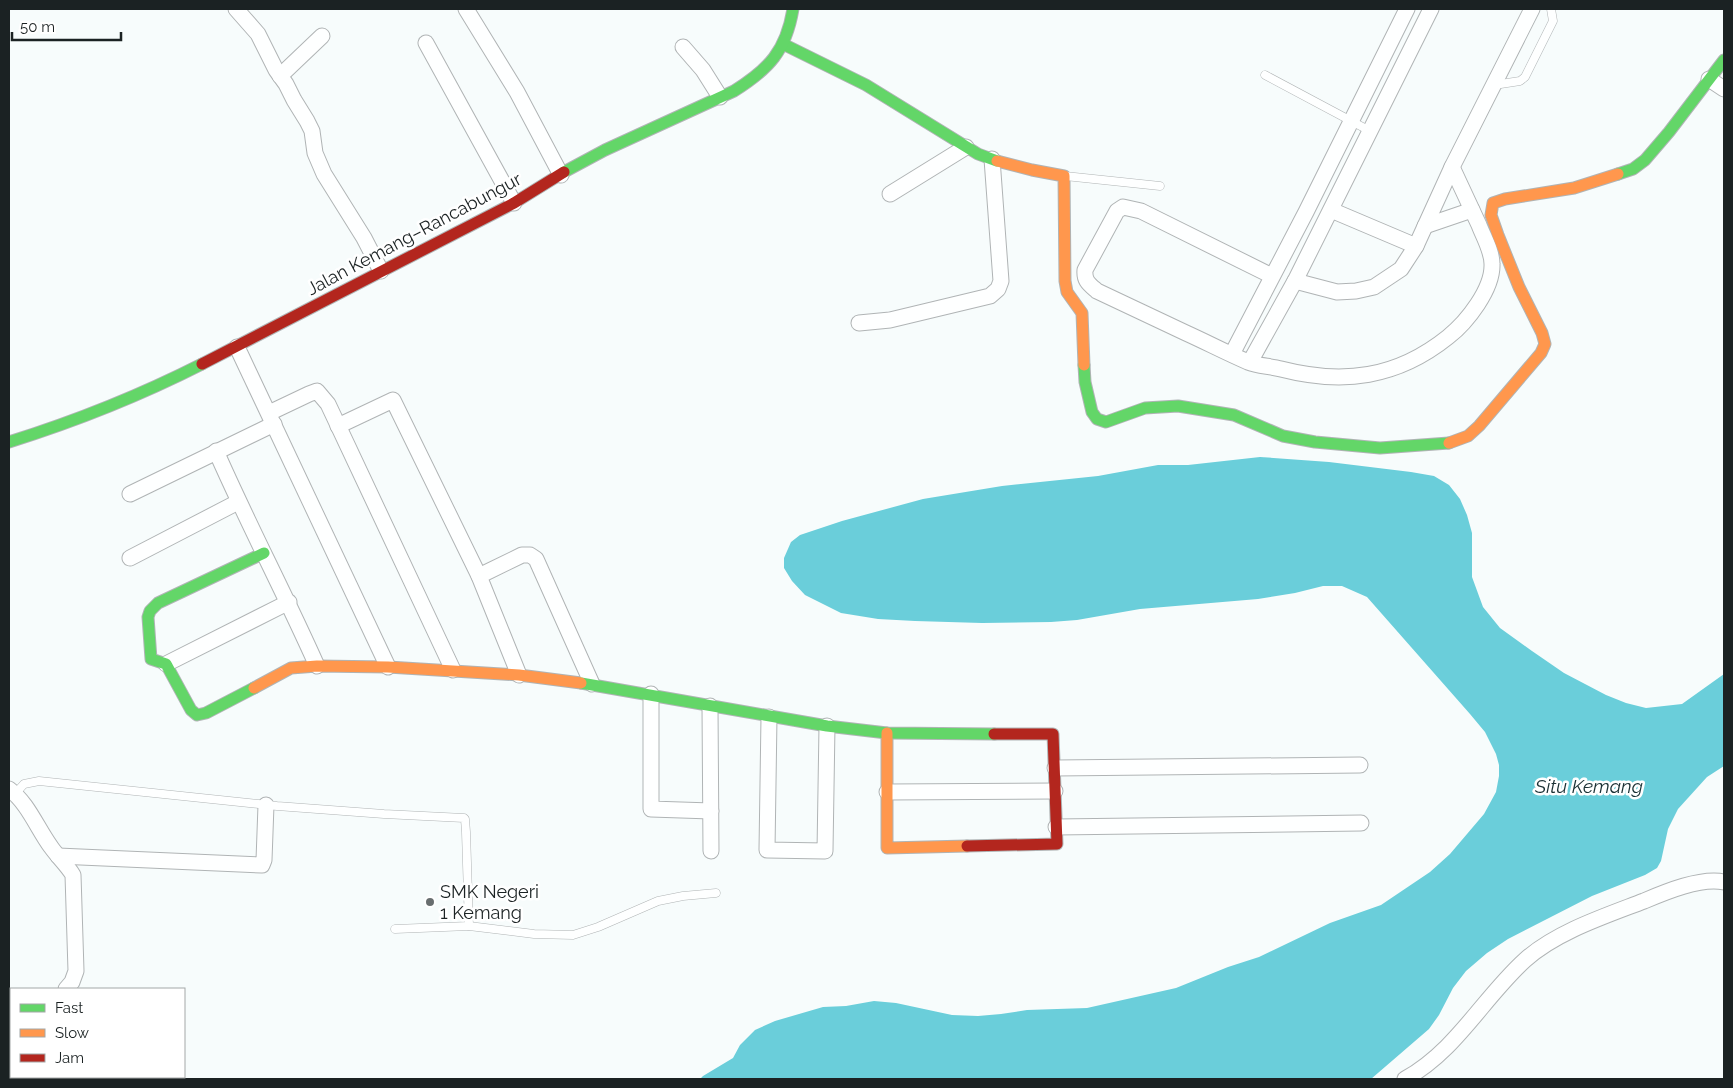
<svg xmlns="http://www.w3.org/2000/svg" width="1733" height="1088" viewBox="0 0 1733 1088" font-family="Raleway,sans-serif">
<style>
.water{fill:#6aceda}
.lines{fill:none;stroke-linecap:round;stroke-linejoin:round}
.lane-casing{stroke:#b0b4b5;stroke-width:9}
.street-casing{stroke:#b0b4b5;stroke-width:17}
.fast-casing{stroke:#b0b4b5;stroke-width:13}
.slow-casing{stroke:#b0b4b5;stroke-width:13}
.jam-casing{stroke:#b0b4b5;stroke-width:13}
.lane{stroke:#feffff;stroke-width:8}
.street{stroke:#feffff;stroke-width:15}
.fast{stroke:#63d668;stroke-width:11}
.slow{stroke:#ff974d;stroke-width:11}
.jam{stroke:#b3261e;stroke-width:11}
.poi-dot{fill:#686e6f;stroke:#fff;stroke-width:2}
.labels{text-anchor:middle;stroke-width:5;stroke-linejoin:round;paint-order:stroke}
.street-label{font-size:18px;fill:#1b2223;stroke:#fff}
.poi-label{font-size:18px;fill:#1b2223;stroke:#fff;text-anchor:start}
.water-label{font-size:19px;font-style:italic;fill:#1a3034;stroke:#fff}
</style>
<rect width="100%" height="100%" fill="#f7fcfc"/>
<path class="water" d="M 1260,457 L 1329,462 L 1411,472 L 1434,476 L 1449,485 L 1460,499 L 1467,515 L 1472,533 L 1472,577 L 1483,607 L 1500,628 L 1532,651 L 1564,673 L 1606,695 L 1626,703 L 1646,708 L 1682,704 L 1724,674 L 1724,766 L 1707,777 L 1678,809 L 1668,829 L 1661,861 L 1657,868 L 1645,875 L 1592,896 L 1508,939 L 1487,953 L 1466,971 L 1453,988 L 1439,1015 L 1429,1029 L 1371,1079 L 700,1079 L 703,1076 L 733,1058 L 740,1045 L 755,1030 L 775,1021 L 823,1007 L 846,1006 L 874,1001 L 896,1003 L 952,1015 L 978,1016 L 1001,1014 L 1027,1010 L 1087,1008 L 1176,988 L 1228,967 L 1259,957 L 1330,923 L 1381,905 L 1430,872 L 1450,854 L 1484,814 L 1496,792 L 1499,776 L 1499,765 L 1496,754 L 1485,732 L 1470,714 L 1367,597 L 1342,586 L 1323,586 L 1295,593 L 1258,599 L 1140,609 L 1077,620 L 1051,622 L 982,623 L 915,621 L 878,619 L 841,613 L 805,595 L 792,581 L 784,568 L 784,558 L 791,542 L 800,535 L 842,521 L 923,499 L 1002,486 L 1098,476 L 1158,465 L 1188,465 Z"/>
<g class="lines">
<defs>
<g id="lane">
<path d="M 1265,75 L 1370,131"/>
<path d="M 1494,85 L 1520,81 L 1525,77 L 1553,21 L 1551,9"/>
<path d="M 1065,176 L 1160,186"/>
<path d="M 15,794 L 24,784 L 39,781 L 277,806 L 384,814 L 464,818 L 465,819 L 466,832 L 469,926"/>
<path d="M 395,929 L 469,926 L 534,934 L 573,935 L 598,927 L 658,901 L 683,896 L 716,893"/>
</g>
<g id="street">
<path d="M 236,9 L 258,34 L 276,70 L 286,84 L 294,100 L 307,121 L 312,131 L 315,153 L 324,174 L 364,238 L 381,271"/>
<path d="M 466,9 L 517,92 L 561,175"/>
<path d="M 426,43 L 514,203"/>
<path d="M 683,47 L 703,70 L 720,97"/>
<path d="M 280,76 L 322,36"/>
<path d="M 1709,79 L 1724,89"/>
<path d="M 890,194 L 966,147"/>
<path d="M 1331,210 L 1416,246 L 1452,167 L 1532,9"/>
<path d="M 1425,226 L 1472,210"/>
<path d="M 1272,276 L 1141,211 L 1123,207 L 1117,211 L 1085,270 C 1084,281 1089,284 1097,291 C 1127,305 1156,319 1186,333 C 1206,342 1227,353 1248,362 C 1258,366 1270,366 1281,369 C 1343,385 1397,378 1448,337 C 1467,322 1493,289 1492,264 C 1492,251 1484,238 1479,225 C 1470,206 1461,186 1452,167"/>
<path d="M 1295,281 L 1337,292 L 1356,291 L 1374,287 L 1401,269 L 1416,246"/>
<path d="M 859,323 L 890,320 L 990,296 L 998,289 L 1001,281 L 992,159"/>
<path d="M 237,347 L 388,667"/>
<path d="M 1232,354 L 1306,212 L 1407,9"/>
<path d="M 1250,362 L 1295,281 L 1431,9"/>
<path d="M 269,413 L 309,394 L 317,391 L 328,404 L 453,670"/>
<path d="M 338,426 L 393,400 L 479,576 L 519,675"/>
<path d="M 216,451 C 248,524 285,594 317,666"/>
<path d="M 130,494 L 274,424"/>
<path d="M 130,558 L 238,502"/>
<path d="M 479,576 L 522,555 L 530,555 L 536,559 L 592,684"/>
<path d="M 166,664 L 289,602"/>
<path d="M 651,694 L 651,809 L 711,811"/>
<path d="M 710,706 L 711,851"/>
<path d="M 769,717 L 767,850 L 825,851 L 827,726"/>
<path d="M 1055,768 L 1360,765"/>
<path d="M 9,789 C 28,803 37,828 51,847 C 58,857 67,865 73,875 L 76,971 L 72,982 L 66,989"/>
<path d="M 887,792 L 1055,791"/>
<path d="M 1056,827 L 1361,823"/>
<path d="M 58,856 L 262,865 L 264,860 L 266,805"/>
<path d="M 31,1077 L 32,1079"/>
<path d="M 131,1077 L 132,1079"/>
<path d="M 1405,1079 C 1456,1051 1483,998 1525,960 C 1556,932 1605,916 1644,901 C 1665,892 1701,877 1724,882"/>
</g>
<g id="fast">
<path d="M 783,44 L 866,85 L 978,154 L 997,161"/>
<path d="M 564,172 L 605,150 L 734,91 C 769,69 786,51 793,9"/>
<path d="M 1618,174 L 1633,169 L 1645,160 L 1669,132 L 1724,60"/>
<path d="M 1084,365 L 1085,382 L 1092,412 L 1097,419 L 1106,422 L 1145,408 L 1178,406 L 1234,415 L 1283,436 L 1315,442 L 1380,448 L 1449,443"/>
<path d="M 9,442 C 76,421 139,396 202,364"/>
<path d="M 581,683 L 827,726 L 887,733 L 994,734"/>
<path d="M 254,688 L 206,713 L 197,715 L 191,710 L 166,664 L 151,659 L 148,617 L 150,611 L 158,603 L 264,553"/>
</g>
<g id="slow">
<path d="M 997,161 L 1032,170 L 1064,176 L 1065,281 L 1067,292 L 1082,313 L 1084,365"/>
<path d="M 1449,443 L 1468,436 L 1479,426 L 1541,353 L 1545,344 L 1542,333 L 1519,287 L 1498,235 L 1491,215 L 1493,203 L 1505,199 L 1574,188 L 1618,174"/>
<path d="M 254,688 L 291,668 L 317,666 L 388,667 L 519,675 L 581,683"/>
<path d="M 887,733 L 887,848 L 967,846"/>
</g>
<g id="jam">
<path d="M 202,364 L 514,203 L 564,172"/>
<path d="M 967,846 L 1057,844 L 1053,734 L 994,734"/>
</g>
</defs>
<use href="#lane" class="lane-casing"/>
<use href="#street" class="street-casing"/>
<use href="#fast" class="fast-casing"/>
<use href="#slow" class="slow-casing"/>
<use href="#jam" class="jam-casing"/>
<use href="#lane" class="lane"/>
<use href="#street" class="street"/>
<use href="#fast" class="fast"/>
<use href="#slow" class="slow"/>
<use href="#jam" class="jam"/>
</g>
<circle class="poi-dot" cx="430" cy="902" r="5"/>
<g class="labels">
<g class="street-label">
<text transform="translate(414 234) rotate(-28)" y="6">Jalan Kemang–Rancabungur</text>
</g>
<g class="poi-label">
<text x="440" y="898">SMK Negeri<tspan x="440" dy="21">1 Kemang</tspan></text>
</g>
<g class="water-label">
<text x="1589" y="793">Situ Kemang</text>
</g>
</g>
<rect width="1733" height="1088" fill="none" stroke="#1b2223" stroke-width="20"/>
<rect x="10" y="988" width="175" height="90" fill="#ffffff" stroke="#a4a7a7"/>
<rect x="20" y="1004" width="25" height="8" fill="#63d668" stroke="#a4a7a7"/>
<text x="55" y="1013" font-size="15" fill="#1b2223">Fast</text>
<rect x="20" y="1029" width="25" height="8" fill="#ff974d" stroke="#a4a7a7"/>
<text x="55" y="1038" font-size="15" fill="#1b2223">Slow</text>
<rect x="20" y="1054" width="25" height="8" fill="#b3261e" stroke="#a4a7a7"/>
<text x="55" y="1063" font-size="15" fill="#1b2223">Jam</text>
<path d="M12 32v8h109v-8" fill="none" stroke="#1b2223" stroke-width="2.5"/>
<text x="20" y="32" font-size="15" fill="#1b2223" stroke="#ffffff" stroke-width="4" paint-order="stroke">50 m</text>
</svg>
